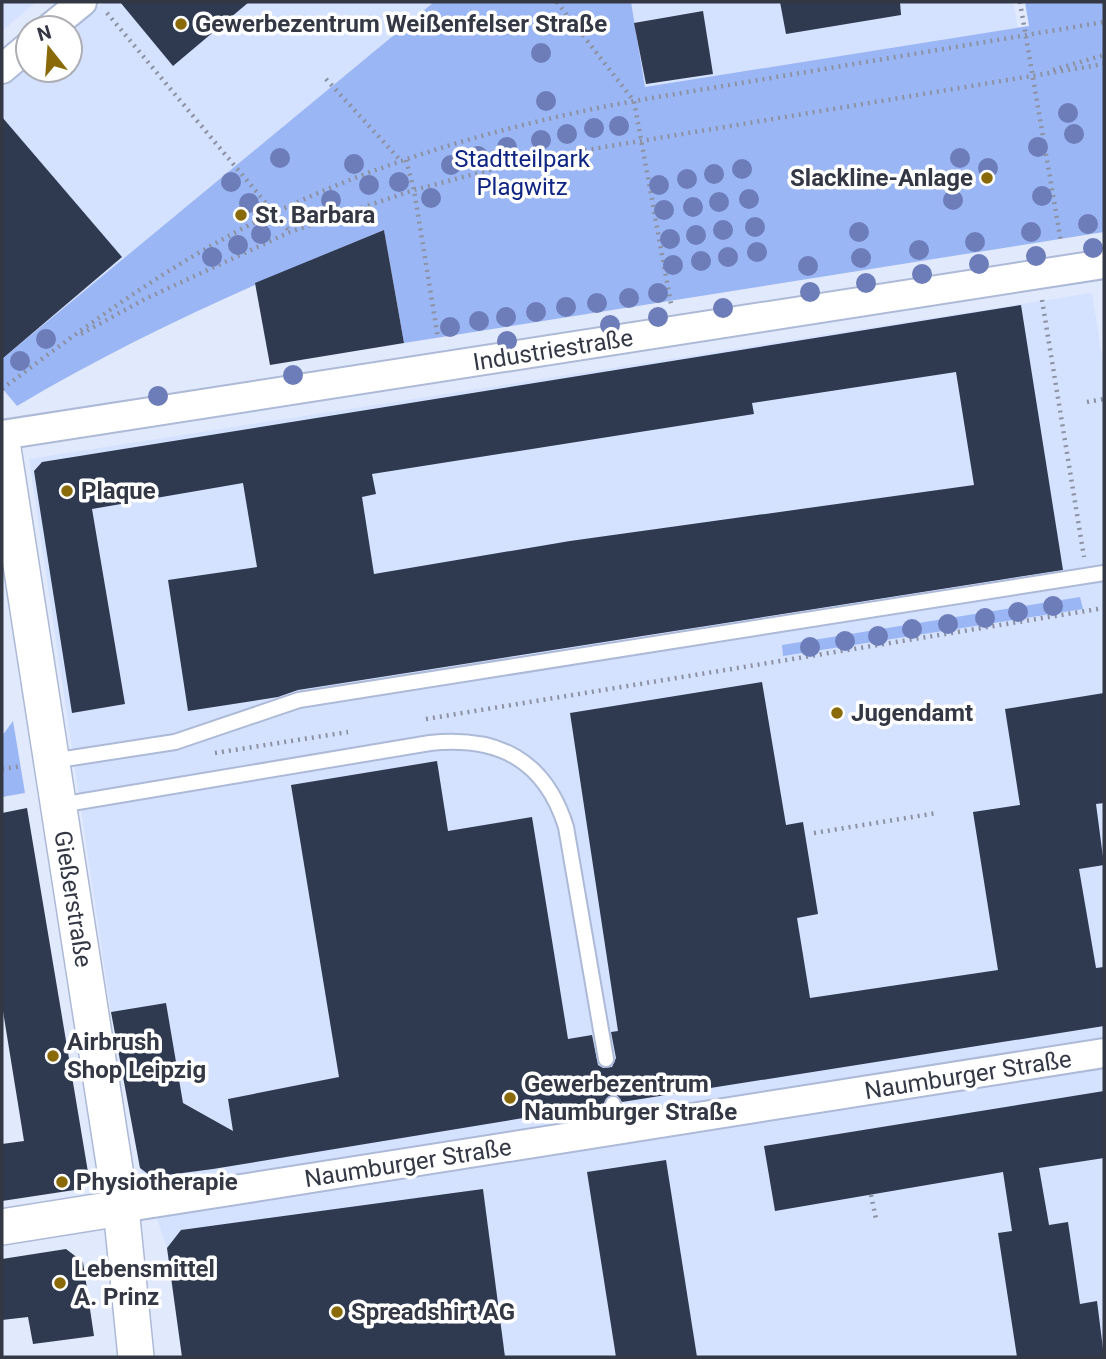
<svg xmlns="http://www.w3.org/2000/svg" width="1106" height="1359" viewBox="0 0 1106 1359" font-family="Roboto,sans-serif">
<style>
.built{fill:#d4e1ff}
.green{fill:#9bb6f4}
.building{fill:#2f3950;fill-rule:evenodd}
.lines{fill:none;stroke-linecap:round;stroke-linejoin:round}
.service-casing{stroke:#adbad7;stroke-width:18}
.minor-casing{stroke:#adbad7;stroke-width:32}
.tertiary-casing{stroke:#adbad7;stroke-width:38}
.path{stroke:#8c92a2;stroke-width:4.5;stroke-dasharray:2 5;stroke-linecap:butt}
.service{stroke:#fff;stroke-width:14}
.minor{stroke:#fff;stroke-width:28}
.tertiary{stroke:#fff;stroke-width:35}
.tree{fill:#6d7db9}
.poi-dot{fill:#8a6908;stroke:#fff;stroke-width:2.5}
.labels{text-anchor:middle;stroke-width:7;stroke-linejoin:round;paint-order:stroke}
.poi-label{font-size:24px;font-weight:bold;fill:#333844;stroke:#fff;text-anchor:start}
.park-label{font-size:24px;fill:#0e2583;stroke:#fff}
.street-label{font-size:24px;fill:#333844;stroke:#fff}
</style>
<rect width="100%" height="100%" fill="#e1e9fc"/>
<g class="built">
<path d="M 2,2 L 36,2 L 2,31 Z"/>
<path d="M 104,2 L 434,2 L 2,359 L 2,88 L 28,66 L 28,70 L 70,70 L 70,31 Z"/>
<path d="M 631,2 L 1013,2 L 1018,28 L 644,87 Z"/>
<path d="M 1092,293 L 1104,368 L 1104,1357 L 182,1357 L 167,1248 L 140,1168 L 111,1012 L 29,459 Z"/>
</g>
<g class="green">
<path d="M 434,2 L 631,2 L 645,87 L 1029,26 L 1025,2 L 1104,2 L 1104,232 L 404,343 L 384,230 C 258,282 134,336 17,406 L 2,388 L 2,359 Z"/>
<path d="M 1080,597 L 1083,609 L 783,656 L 782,645 Z"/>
<path d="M 13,721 L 25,793 L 2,797 L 2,736 Z"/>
</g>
<g class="building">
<path d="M 120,2 L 249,2 L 173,66 Z"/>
<path d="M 780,2 L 900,2 L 901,15 L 786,34 Z"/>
<path d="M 703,11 L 713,74 L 646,84 L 634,23 Z"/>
<path d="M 2,117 L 122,257 L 2,359 Z"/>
<path d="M 384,230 L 404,343 L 270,365 L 255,283 Z"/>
<path d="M 1021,305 L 1063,570 L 298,690 L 278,697 L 188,711 L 168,580 L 257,567 L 243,483 L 92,509 L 125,704 L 72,713 L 34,471 L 42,462 ZM 956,372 L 974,485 L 570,541 L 374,574 L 362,497 L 376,494 L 372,474 L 754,414 L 752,403 Z"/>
<path d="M 762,682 L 786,825 L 803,822 L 818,914 L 797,918 L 810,998 L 998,970 L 973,812 L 1020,805 L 1005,709 L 1104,693 L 1104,803 L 1096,804 L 1104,865 L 1079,869 L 1096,968 L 1104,967 L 1104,1026 L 622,1102 L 617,1095 L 611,1095 L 603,1105 L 213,1169 L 152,1177 L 140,1168 L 111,1012 L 166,1003 L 183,1103 L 233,1131 L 228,1099 L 339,1077 L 291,785 L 437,761 L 448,831 L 532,817 L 568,1039 L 592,1035 L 598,1065 L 603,1068 L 612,1067 L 616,1058 L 611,1032 L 618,1031 L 570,713 Z"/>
<path d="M 27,808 L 89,1178 L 81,1189 L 2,1201 L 2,1144 L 24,1141 L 2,1005 L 2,813 Z"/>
<path d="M 1104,1091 L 1104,1158 L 1039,1168 L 1049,1225 L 1068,1222 L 1080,1304 L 1097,1301 L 1104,1357 L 1017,1357 L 998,1233 L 1012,1231 L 1003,1172 L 775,1211 L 764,1146 Z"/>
<path d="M 666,1160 L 697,1357 L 616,1357 L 587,1172 Z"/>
<path d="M 483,1189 L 505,1357 L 182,1357 L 167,1248 L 181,1230 Z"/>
<path d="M 66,1249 L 83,1262 L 94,1336 L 33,1344 L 28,1317 L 2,1320 L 2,1259 Z"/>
</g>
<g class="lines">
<defs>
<g id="service">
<path d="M 52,761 L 175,742 L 299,700 L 1104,573"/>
<path d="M 60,805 L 430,743 C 499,736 545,760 566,827 L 606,1059"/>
<path d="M 613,1104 L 617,1130"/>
</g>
<g id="minor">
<path d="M 50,28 L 82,2"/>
<path d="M 2,69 L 28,47"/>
<path d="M 2,435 L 1104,264"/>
<path d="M 121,1208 L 1104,1053"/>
</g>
<g id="tertiary">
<path d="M 2,442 L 121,1208 L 136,1357"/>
<path d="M 2,1227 L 121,1208"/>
</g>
</defs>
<use href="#service" class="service-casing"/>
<use href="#minor" class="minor-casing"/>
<use href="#tertiary" class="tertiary-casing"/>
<g class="path">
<path d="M 557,2 L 634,101 L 671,304"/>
<path d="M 1020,2 L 1061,242"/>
<path d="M 107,13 L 290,232"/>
<path d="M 1053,70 L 1104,55"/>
<path d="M 326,79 L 401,161"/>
<path d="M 406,160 L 414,190 L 438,338"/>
<path d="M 1042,300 L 1084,557"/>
<path d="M 81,334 L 145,299 L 290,232 L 414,190 L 532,159 L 1104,64"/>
<path d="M 2,389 C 88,324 176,259 274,213 C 389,158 510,124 634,101 L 1104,22"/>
<path d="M 1087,402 L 1104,399"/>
<path d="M 426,719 L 1104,608"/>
<path d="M 215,753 L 348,732"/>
<path d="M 2,769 L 22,766"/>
<path d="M 814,833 L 937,813"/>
<path d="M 871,1195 L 876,1219"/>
</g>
<use href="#service" class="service"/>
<use href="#minor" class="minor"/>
<use href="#tertiary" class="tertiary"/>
</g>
<g class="tree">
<circle cx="541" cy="53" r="10"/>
<circle cx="546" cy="101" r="10"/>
<circle cx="1068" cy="113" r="10"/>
<circle cx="619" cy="126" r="10"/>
<circle cx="594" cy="128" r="10"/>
<circle cx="567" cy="134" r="10"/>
<circle cx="1074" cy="134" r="10"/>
<circle cx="541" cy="140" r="10"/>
<circle cx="507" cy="147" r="10"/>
<circle cx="1038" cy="147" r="10"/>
<circle cx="478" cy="156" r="10"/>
<circle cx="280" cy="158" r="10"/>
<circle cx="960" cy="158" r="10"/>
<circle cx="354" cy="164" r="10"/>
<circle cx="451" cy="165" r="10"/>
<circle cx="988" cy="168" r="10"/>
<circle cx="742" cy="169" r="10"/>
<circle cx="714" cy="174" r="10"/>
<circle cx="687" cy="179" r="10"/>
<circle cx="231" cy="182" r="10"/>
<circle cx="399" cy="182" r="10"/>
<circle cx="369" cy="185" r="10"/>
<circle cx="659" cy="185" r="10"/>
<circle cx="1042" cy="196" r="10"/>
<circle cx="431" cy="198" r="10"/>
<circle cx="749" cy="199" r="10"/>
<circle cx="331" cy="200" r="10"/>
<circle cx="953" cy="200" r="10"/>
<circle cx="719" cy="202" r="10"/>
<circle cx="249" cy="203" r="10"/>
<circle cx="693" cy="207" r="10"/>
<circle cx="664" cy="210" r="10"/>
<circle cx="1088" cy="224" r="10"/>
<circle cx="755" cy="227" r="10"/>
<circle cx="723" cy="230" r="10"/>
<circle cx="859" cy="232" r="10"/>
<circle cx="1031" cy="232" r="10"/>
<circle cx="261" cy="234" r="10"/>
<circle cx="696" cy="235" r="10"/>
<circle cx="670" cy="239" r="10"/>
<circle cx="975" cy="242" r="10"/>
<circle cx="238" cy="245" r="10"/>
<circle cx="1093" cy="248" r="10"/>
<circle cx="919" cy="250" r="10"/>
<circle cx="757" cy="252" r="10"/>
<circle cx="1036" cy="256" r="10"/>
<circle cx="212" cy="257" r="10"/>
<circle cx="728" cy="257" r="10"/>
<circle cx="861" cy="258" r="10"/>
<circle cx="701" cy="261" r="10"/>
<circle cx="979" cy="264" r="10"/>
<circle cx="673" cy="265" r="10"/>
<circle cx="808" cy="266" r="10"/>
<circle cx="922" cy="274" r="10"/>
<circle cx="866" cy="283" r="10"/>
<circle cx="810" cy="292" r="10"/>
<circle cx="658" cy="293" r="10"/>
<circle cx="629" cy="298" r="10"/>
<circle cx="597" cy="303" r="10"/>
<circle cx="566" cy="307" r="10"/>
<circle cx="723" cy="308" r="10"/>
<circle cx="536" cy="312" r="10"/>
<circle cx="506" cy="317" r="10"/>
<circle cx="658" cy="317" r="10"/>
<circle cx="479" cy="321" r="10"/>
<circle cx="610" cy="325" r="10"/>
<circle cx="450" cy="327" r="10"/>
<circle cx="46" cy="339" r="10"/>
<circle cx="507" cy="341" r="10"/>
<circle cx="20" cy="361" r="10"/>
<circle cx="293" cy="375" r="10"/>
<circle cx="158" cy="396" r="10"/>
<circle cx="1053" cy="606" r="10"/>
<circle cx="1018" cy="612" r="10"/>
<circle cx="985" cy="618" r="10"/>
<circle cx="948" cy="624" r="10"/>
<circle cx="912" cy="629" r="10"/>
<circle cx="878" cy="636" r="10"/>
<circle cx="845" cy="641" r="10"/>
<circle cx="810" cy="647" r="10"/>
</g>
<g class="poi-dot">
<circle cx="181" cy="24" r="7"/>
<circle cx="987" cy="178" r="7"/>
<circle cx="241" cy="215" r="7"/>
<circle cx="67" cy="491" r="7"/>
<circle cx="837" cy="713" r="7"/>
<circle cx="53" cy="1056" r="7"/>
<circle cx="510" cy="1098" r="7"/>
<circle cx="62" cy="1182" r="7"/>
<circle cx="60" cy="1283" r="7"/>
<circle cx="337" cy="1312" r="7"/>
</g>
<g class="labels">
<g class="poi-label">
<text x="195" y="32">Gewerbezentrum Weißenfelser Straße</text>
<text x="973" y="186" text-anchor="end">Slackline-Anlage</text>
<text x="255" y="223">St. Barbara</text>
<text x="81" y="499">Plaque</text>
<text x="851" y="721">Jugendamt</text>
<text x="67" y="1050">Airbrush<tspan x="67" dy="28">Shop Leipzig</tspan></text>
<text x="524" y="1092">Gewerbezentrum<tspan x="524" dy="28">Naumburger Straße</tspan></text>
<text x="76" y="1190">Physiotherapie</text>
<text x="74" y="1277">Lebensmittel<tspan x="74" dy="28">A. Prinz</tspan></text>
<text x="351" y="1320">Spreadshirt AG</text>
</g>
<g class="park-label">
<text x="522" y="167">Stadtteilpark<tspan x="522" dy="28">Plagwitz</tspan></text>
</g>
<g class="street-label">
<text transform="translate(553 350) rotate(-9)" y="8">Industriestraße</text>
<text transform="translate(73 899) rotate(81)" y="8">Gießerstraße</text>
<text transform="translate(968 1075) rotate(-9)" y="8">Naumburger Straße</text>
<text transform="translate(408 1163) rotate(-9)" y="8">Naumburger Straße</text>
</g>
</g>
<rect width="1106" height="1359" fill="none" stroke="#333844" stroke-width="7"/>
<g transform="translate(49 49) rotate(343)"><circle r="33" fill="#ffffff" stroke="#adafb4" stroke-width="2"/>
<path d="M0-5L12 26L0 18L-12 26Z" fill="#8a6908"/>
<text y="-10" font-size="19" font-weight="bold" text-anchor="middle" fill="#333844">N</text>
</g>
</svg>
